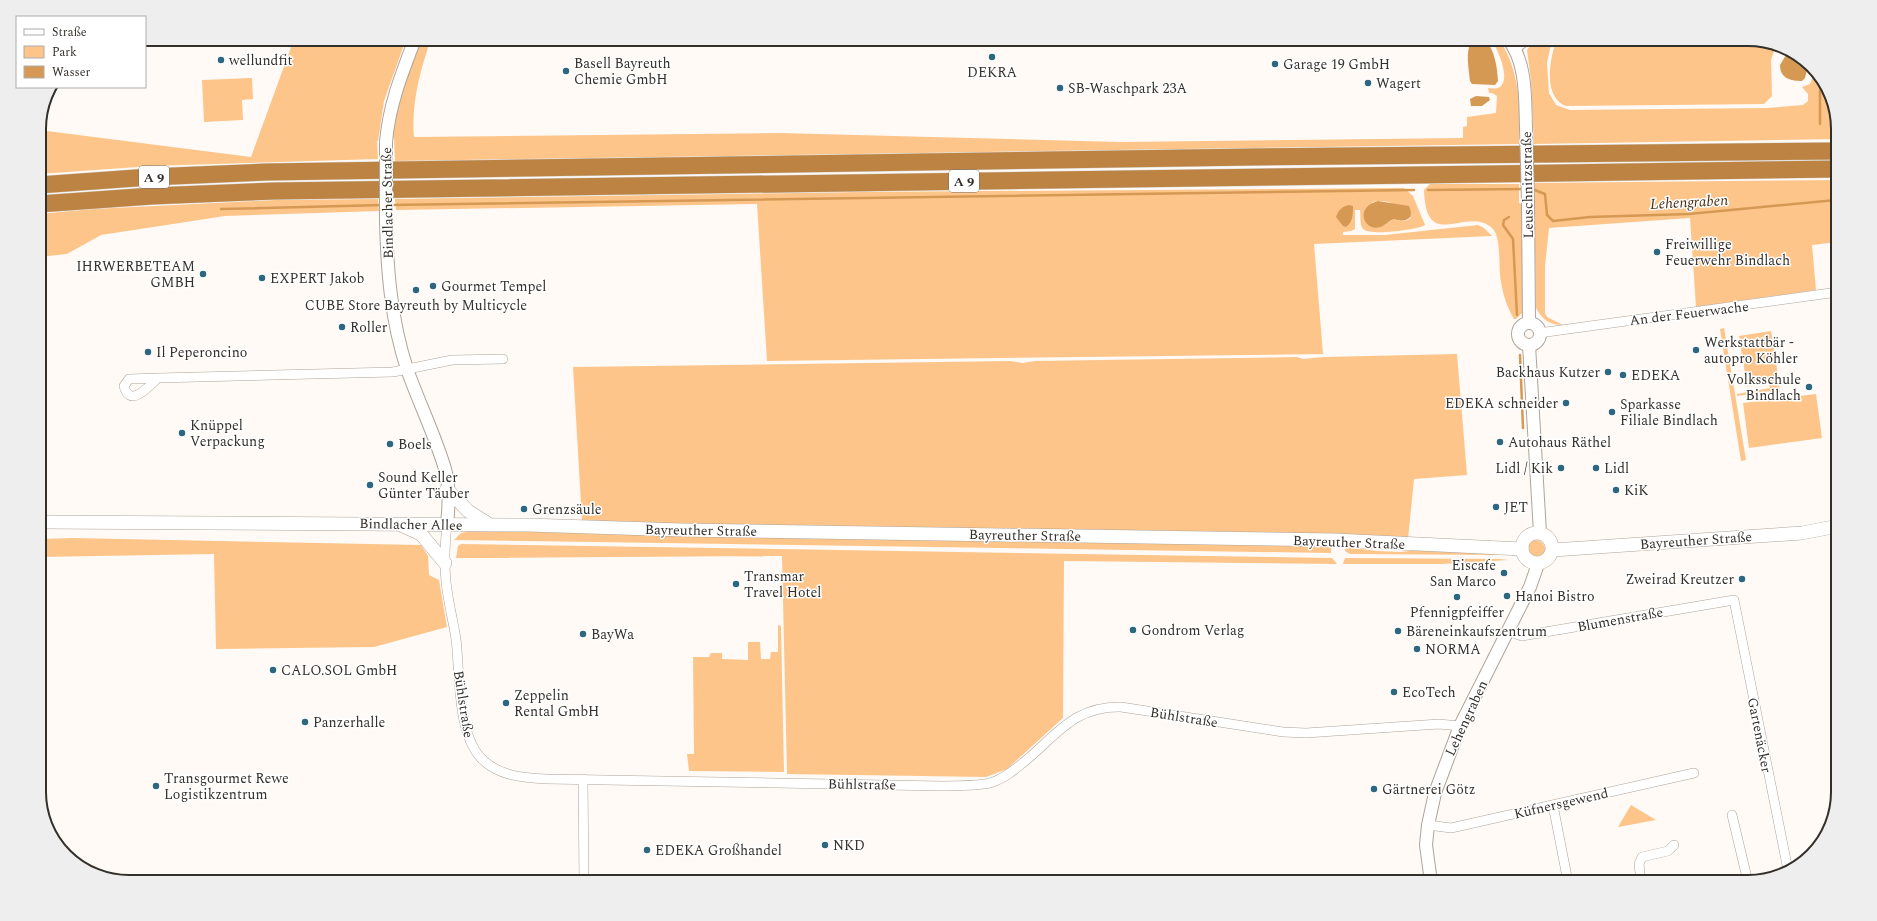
<svg xmlns="http://www.w3.org/2000/svg" width="1877" height="921" viewBox="0 0 1877 921" font-family="Spectral,serif">
<style>
.green{fill:#fdc58a;fill-rule:evenodd}
.water{fill:#d69954}
.lines{fill:none;stroke-linecap:round;stroke-linejoin:round}
.stream{stroke:#d69954;stroke-width:2.5}
.minor-casing{stroke:#afa499;stroke-width:10}
.tertiary-casing{stroke:#afa499;stroke-width:14}
.secondary-casing{stroke:#afa499;stroke-width:14}
.motorway-casing{stroke:#d6d5d4;stroke-width:18}
.minor{stroke:#fff;stroke-width:9}
.tertiary{stroke:#fff;stroke-width:12}
.secondary{stroke:#fff;stroke-width:13}
.motorway{stroke:#bc8343;stroke-width:17}
.tertiary-bridge-casing{stroke:#afa499;stroke-width:14;stroke-linecap:butt}
.tertiary-bridge{stroke:#fff;stroke-width:12}
.poi-dot{fill:#2c677f;stroke:#fff;stroke-width:1.5}
.labels{text-anchor:middle;stroke-width:3;stroke-linejoin:round;paint-order:stroke}
.shield{fill:#fff;stroke:#706d6a;stroke-width:1}
.shield-label{font-size:13px;font-weight:bold;fill:#332f2a}
.poi-label{font-size:14px;fill:#332f2a;stroke:#fff;text-anchor:start}
.street-label{font-size:14px;fill:#332f2a;stroke:#fff}
.water-label{font-size:15px;font-style:italic;fill:#482e10;stroke:#fff}
.rim{fill:none;stroke:#332f2a;stroke-width:2}
</style>
<rect width="100%" height="100%" fill="#fffaf6"/>
<g class="green">
<path d="M 294,39 L 406,39 L 384,101 L 378,141 L 377,141 L 378,159 L 151,166 L 39,174 L 39,130 L 251,157 Z"/>
<path d="M 419,39 L 431,39 C 420,70 411,105 414,137 L 780,133 L 1119,142 L 1463,138 L 1463,127 L 1467,126 L 1467,117 L 1496,113 L 1497,96 L 1492,93 L 1489,93 L 1488,88 C 1491,88 1495,89 1498,88 C 1513,81 1497,48 1491,39 L 1499,39 C 1516,65 1519,92 1521,123 L 1519,123 L 1519,144 L 395,161 L 394,138 L 391,137 L 393,120 Z"/>
<path d="M 1535,39 L 1552,39 L 1547,63 L 1549,93 L 1556,105 L 1570,110 L 1767,108 L 1803,105 L 1808,101 L 1808,94 L 1802,87 L 1810,84 L 1815,72 C 1830,85 1838,119 1838,139 L 1534,144 L 1531,80 L 1527,50 Z"/>
<path d="M 1564,39 L 1748,39 L 1776,45 L 1771,60 L 1772,96 L 1764,104 L 1566,106 C 1544,98 1549,62 1555,45 L 1559,47 L 1564,45 L 1567,41 Z"/>
<path d="M 252,78 L 253,99 L 242,100 L 243,120 L 204,122 L 202,80 Z"/>
<path d="M 1838,180 L 1838,242 L 1812,245 L 1816,290 L 1696,307 L 1690,218 L 1549,228 L 1545,266 L 1545,313 L 1547,317 L 1563,325 C 1549,325 1542,319 1536,308 L 1534,183 Z"/>
<path d="M 1430,184 L 1519,184 L 1519,203 L 1522,204 L 1524,311 L 1516,319 L 1514,319 C 1507,307 1503,295 1501,282 C 1498,268 1502,237 1492,228 C 1466,205 1426,254 1424,190 Z"/>
<path d="M 1404,188 L 1413,196 L 1425,225 C 1417,230 1370,236 1363,229 C 1359,224 1361,216 1360,210 L 1355,210 L 1355,229 L 1351,231 L 1343,232 L 1343,235 L 1385,235 L 1478,225 L 1484,228 L 1492,236 L 1314,244 L 1323,354 L 767,361 L 757,204 L 396,210 L 395,199 L 865,192 ZM 1378,201 C 1394,201 1401,207 1411,218 C 1406,222 1399,221 1394,219 L 1384,225 L 1372,202 Z"/>
<path d="M 378,199 L 379,211 L 225,216 L 101,235 L 67,254 L 39,257 L 39,214 L 92,209 L 276,200 Z"/>
<path d="M 1724,328 L 1746,460 L 1741,461 L 1720,329 Z"/>
<path d="M 1771,331 L 1779,381 L 1747,386 L 1739,336 Z"/>
<path d="M 1457,354 L 1467,475 L 1414,479 L 1408,539 L 682,525 L 582,520 L 573,367 L 1010,361 L 1023,363 L 1035,361 L 1297,357 L 1303,359 L 1324,357 Z"/>
<path d="M 1779,382 L 1780,392 L 1771,394 L 1770,391 L 1737,396 L 1737,394 L 1770,388 L 1769,384 Z"/>
<path d="M 1816,394 L 1822,438 L 1749,448 L 1743,403 Z"/>
<path d="M 471,531 L 1331,545 L 1331,553 L 454,540 L 461,533 Z"/>
<path d="M 73,538 L 421,545 L 428,556 L 429,575 L 439,580 L 447,627 L 374,647 L 216,649 L 214,554 L 39,557 L 39,539 Z"/>
<circle cx="1536" cy="549" r="9"/>
<path d="M 461,544 L 1332,558 L 1337,564 L 1064,561 L 1063,718 L 1007,769 L 986,777 L 787,774 L 782,556 L 456,558 L 458,546 Z"/>
<path d="M 1345,547 L 1377,551 L 1401,552 L 1424,549 L 1506,555 L 1350,554 L 1345,551 Z"/>
<path d="M 1345,558 L 1500,559 L 1509,560 L 1441,564 L 1343,564 Z"/>
<path d="M 778,625 L 781,626 L 784,772 L 689,771 L 687,754 L 694,754 L 693,657 L 709,657 L 711,653 L 722,653 L 722,659 L 748,660 L 748,642 L 760,642 L 761,659 L 770,659 L 771,652 L 778,652 Z"/>
<path d="M 1631,805 L 1656,820 L 1618,827 Z"/>
</g>
<g class="water">
<path d="M 1474,39 L 1485,39 C 1495,51 1497,66 1498,81 L 1495,85 L 1472,84 L 1470,81 C 1469,68 1464,48 1474,39 Z"/>
<path d="M 1789,50 L 1808,66 L 1805,78 L 1802,81 C 1790,81 1780,78 1780,65 Z"/>
<path d="M 1476,96 L 1489,97 L 1490,100 L 1482,106 L 1471,106 L 1470,99 Z"/>
<path d="M 1378,201 L 1409,206 C 1415,219 1406,223 1394,219 C 1388,221 1385,226 1380,227 C 1364,232 1354,207 1378,201 Z"/>
<path d="M 1349,205 L 1353,206 C 1353,214 1353,222 1346,227 L 1343,226 L 1336,217 C 1339,209 1342,207 1349,205 Z"/>
</g>
<g class="lines">
<g class="stream">
<path d="M 1820,124 L 1820,92 L 1822,78"/>
<path d="M 1532,189 L 1545,194 L 1547,215 L 1553,221 L 1590,217 L 1689,214 L 1836,200"/>
<path d="M 1428,190 L 1525,189"/>
<path d="M 1832,194 L 1838,203"/>
<path d="M 390,205 L 1414,190"/>
<path d="M 221,209 L 383,205"/>
<path d="M 1509,217 L 1504,220 L 1503,225 L 1513,239 L 1517,315"/>
<path d="M 1520,355 L 1523,428"/>
</g>
<defs>
<g id="minor">
<path d="M 1539,333 L 1838,292"/>
<path d="M 158,378 C 149,386 130,409 124,386 L 129,379 L 158,378 L 393,372 L 452,360 L 503,359"/>
<path d="M 447,524 C 445,543 444,562 446,582 C 448,601 453,620 456,639 C 460,672 457,731 480,757 C 497,776 523,778 547,779 L 942,786 C 958,785 978,787 993,782 C 1005,778 1014,770 1024,762 C 1057,735 1074,706 1121,707 L 1283,732 L 1306,733 L 1439,724 L 1460,726"/>
<path d="M 1508,631 L 1522,636 L 1734,600 L 1788,870"/>
<path d="M 583,779 L 584,882"/>
<path d="M 1553,805 L 1568,882"/>
<path d="M 1732,815 L 1748,882"/>
<path d="M 1428,825 L 1451,828 L 1694,773"/>
<path d="M 1641,882 L 1639,864 L 1642,857 L 1668,851 L 1674,845"/>
</g>
<g id="tertiary">
<path d="M 1508,39 C 1527,62 1525,99 1526,127"/>
<path d="M 1514,48 L 1525,39"/>
<path d="M 386,142 C 389,105 402,73 415,39"/>
<path d="M 1528,203 L 1529,323"/>
<path d="M 386,219 C 387,270 391,320 407,369 C 419,403 435,435 445,469 C 450,486 449,506 447,524"/>
<circle cx="1529" cy="334" r="11"/>
<path d="M 1529,345 L 1540,533"/>
<path d="M 1431,882 L 1426,845 L 1428,825 L 1435,793 L 1460,726 L 1530,587 L 1538,564"/>
</g>
<g id="secondary">
<path d="M 447,489 L 468,511 L 487,523"/>
<path d="M 39,522 L 528,525 L 682,530 L 1335,540 L 1522,549"/>
<path d="M 401,525 L 421,534 L 445,563"/>
<circle cx="1537" cy="548" r="15"/>
<path d="M 1553,550 L 1802,533 L 1838,526"/>
</g>
<g id="motorway">
<path d="M 39,185 L 150,177 L 268,172 L 1252,157 L 1838,151"/>
<path d="M 39,204 L 152,196 L 275,191 L 1838,169"/>
</g>
</defs>
<use href="#minor" class="minor-casing"/>
<use href="#tertiary" class="tertiary-casing"/>
<use href="#secondary" class="secondary-casing"/>
<use href="#motorway" class="motorway-casing"/>
<use href="#minor" class="minor"/>
<use href="#tertiary" class="tertiary"/>
<use href="#secondary" class="secondary"/>
<use href="#motorway" class="motorway"/>
<defs>
<g id="tertiary-bridge">
<path d="M 1526,127 L 1528,203"/>
<path d="M 386,142 L 386,219"/>
</g>
</defs>
<use href="#tertiary-bridge" class="tertiary-bridge-casing"/>
<use href="#tertiary-bridge" class="tertiary-bridge"/>
</g>
<g class="poi-dot">
<circle cx="992" cy="57" r="4"/>
<circle cx="221" cy="60" r="4"/>
<circle cx="1275" cy="64" r="4"/>
<circle cx="566" cy="71" r="4"/>
<circle cx="1368" cy="83" r="4"/>
<circle cx="1060" cy="88" r="4"/>
<circle cx="1657" cy="252" r="4"/>
<circle cx="203" cy="274" r="4"/>
<circle cx="262" cy="278" r="4"/>
<circle cx="433" cy="286" r="4"/>
<circle cx="416" cy="290" r="4"/>
<circle cx="342" cy="327" r="4"/>
<circle cx="1696" cy="350" r="4"/>
<circle cx="148" cy="352" r="4"/>
<circle cx="1608" cy="372" r="4"/>
<circle cx="1623" cy="375" r="4"/>
<circle cx="1809" cy="387" r="4"/>
<circle cx="1566" cy="403" r="4"/>
<circle cx="1612" cy="412" r="4"/>
<circle cx="182" cy="433" r="4"/>
<circle cx="1500" cy="442" r="4"/>
<circle cx="390" cy="444" r="4"/>
<circle cx="1561" cy="468" r="4"/>
<circle cx="1596" cy="468" r="4"/>
<circle cx="370" cy="485" r="4"/>
<circle cx="1616" cy="490" r="4"/>
<circle cx="1496" cy="507" r="4"/>
<circle cx="524" cy="509" r="4"/>
<circle cx="1504" cy="573" r="4"/>
<circle cx="1742" cy="579" r="4"/>
<circle cx="736" cy="584" r="4"/>
<circle cx="1507" cy="596" r="4"/>
<circle cx="1457" cy="597" r="4"/>
<circle cx="1133" cy="630" r="4"/>
<circle cx="1398" cy="631" r="4"/>
<circle cx="583" cy="634" r="4"/>
<circle cx="1417" cy="649" r="4"/>
<circle cx="273" cy="670" r="4"/>
<circle cx="1394" cy="692" r="4"/>
<circle cx="506" cy="703" r="4"/>
<circle cx="305" cy="722" r="4"/>
<circle cx="156" cy="786" r="4"/>
<circle cx="1374" cy="789" r="4"/>
<circle cx="825" cy="845" r="4"/>
<circle cx="647" cy="850" r="4"/>
</g>
<g class="labels">
<g class="shield">
<rect x="139" y="166" width="30" height="22" rx="3"/>
<rect x="949" y="170" width="30" height="22" rx="3"/>
</g>
<g class="shield-label">
<text x="154" y="182">A 9</text>
<text x="964" y="186">A 9</text>
</g>
<g class="poi-label">
<text x="229" y="65">wellundfit</text>
<text x="574" y="68">Basell Bayreuth<tspan x="574" dy="16">Chemie GmbH</tspan></text>
<text x="1283" y="69">Garage 19 GmbH</text>
<text x="992" y="77" text-anchor="middle">DEKRA</text>
<text x="1376" y="88">Wagert</text>
<text x="1068" y="93">SB-Waschpark 23A</text>
<text x="1665" y="249">Freiwillige<tspan x="1665" dy="16">Feuerwehr Bindlach</tspan></text>
<text x="195" y="271" text-anchor="end">IHRWERBETEAM<tspan x="195" dy="16">GMBH</tspan></text>
<text x="270" y="283">EXPERT Jakob</text>
<text x="441" y="291">Gourmet Tempel</text>
<text x="416" y="310" text-anchor="middle">CUBE Store Bayreuth by Multicycle</text>
<text x="350" y="332">Roller</text>
<text x="1704" y="347">Werkstattbär -<tspan x="1704" dy="16">autopro Köhler</tspan></text>
<text x="156" y="357">Il Peperoncino</text>
<text x="1600" y="377" text-anchor="end">Backhaus Kutzer</text>
<text x="1631" y="380">EDEKA</text>
<text x="1801" y="384" text-anchor="end">Volksschule<tspan x="1801" dy="16">Bindlach</tspan></text>
<text x="1558" y="408" text-anchor="end">EDEKA schneider</text>
<text x="1620" y="409">Sparkasse<tspan x="1620" dy="16">Filiale Bindlach</tspan></text>
<text x="190" y="430">Knüppel<tspan x="190" dy="16">Verpackung</tspan></text>
<text x="1508" y="447">Autohaus Räthel</text>
<text x="398" y="449">Boels</text>
<text x="1553" y="473" text-anchor="end">Lidl / Kik</text>
<text x="1604" y="473">Lidl</text>
<text x="378" y="482">Sound Keller<tspan x="378" dy="16">Günter Täuber</tspan></text>
<text x="1624" y="495">KiK</text>
<text x="1504" y="512">JET</text>
<text x="532" y="514">Grenzsäule</text>
<text x="1496" y="570" text-anchor="end">Eiscafe<tspan x="1496" dy="16">San Marco</tspan></text>
<text x="744" y="581">Transmar<tspan x="744" dy="16">Travel Hotel</tspan></text>
<text x="1734" y="584" text-anchor="end">Zweirad Kreutzer</text>
<text x="1515" y="601">Hanoi Bistro</text>
<text x="1457" y="617" text-anchor="middle">Pfennigpfeiffer</text>
<text x="1141" y="635">Gondrom Verlag</text>
<text x="1406" y="636">Bäreneinkaufszentrum</text>
<text x="591" y="639">BayWa</text>
<text x="1425" y="654">NORMA</text>
<text x="281" y="675">CALO.SOL GmbH</text>
<text x="1402" y="697">EcoTech</text>
<text x="514" y="700">Zeppelin<tspan x="514" dy="16">Rental GmbH</tspan></text>
<text x="313" y="727">Panzerhalle</text>
<text x="164" y="783">Transgourmet Rewe<tspan x="164" dy="16">Logistikzentrum</tspan></text>
<text x="1382" y="794">Gärtnerei Götz</text>
<text x="833" y="850">NKD</text>
<text x="655" y="855">EDEKA Großhandel</text>
</g>
<g class="street-label">
<text transform="translate(1527 185) rotate(-91)" y="5">Leuschnitzstraße</text>
<text transform="translate(387 203) rotate(-91)" y="5">Bindlacher Straße</text>
<text transform="translate(1689 313) rotate(-7)" y="5">An der Feuerwache</text>
<text transform="translate(411 524) rotate(1)" y="5">Bindlacher Allee</text>
<text transform="translate(701 530) rotate(1)" y="5">Bayreuther Straße</text>
<text transform="translate(1025 535) rotate(1)" y="5">Bayreuther Straße</text>
<text transform="translate(1696 540) rotate(-4)" y="5">Bayreuther Straße</text>
<text transform="translate(1349 542) rotate(2)" y="5">Bayreuther Straße</text>
<text transform="translate(1620 619) rotate(-10)" y="5">Blumenstraße</text>
<text transform="translate(464 704) rotate(81)" y="5">Bühlstraße</text>
<text transform="translate(1184 717) rotate(9)" y="5">Bühlstraße</text>
<text transform="translate(1466 718) rotate(-65)" y="5">Lehengraben</text>
<text transform="translate(1760 735) rotate(79)" y="5">Gartenäcker</text>
<text transform="translate(862 784) rotate(1)" y="5">Bühlstraße</text>
<text transform="translate(1561 803) rotate(-13)" y="5">Küfnersgewend</text>
</g>
<g class="water-label">
<text transform="translate(1689 202) rotate(-3)" y="5">Lehengraben</text>
</g>
</g>
<path d="M0 0H1877V921H0ZM129 46H1748A83 83 0 0 1 1831 129V792A83 83 0 0 1 1748 875H129A83 83 0 0 1 46 792V129A83 83 0 0 1 129 46Z" fill="#efeeee" fill-rule="evenodd"/>
<path class="rim" d="M129 46H1748A83 83 0 0 1 1831 129V792A83 83 0 0 1 1748 875H129A83 83 0 0 1 46 792V129A83 83 0 0 1 129 46Z"/>
<rect x="16" y="16" width="130" height="72" fill="#ffffff" stroke="#adacaa"/>
<rect x="24" y="29" width="20" height="6" fill="#ffffff" stroke="#adacaa"/>
<text x="52" y="36" font-size="12" fill="#332f2a">Straße</text>
<rect x="24" y="46" width="20" height="12" fill="#fdc58a" stroke="#adacaa"/>
<text x="52" y="56" font-size="12" fill="#332f2a">Park</text>
<rect x="24" y="66" width="20" height="12" fill="#d69954" stroke="#adacaa"/>
<text x="52" y="76" font-size="12" fill="#332f2a">Wasser</text>
</svg>
